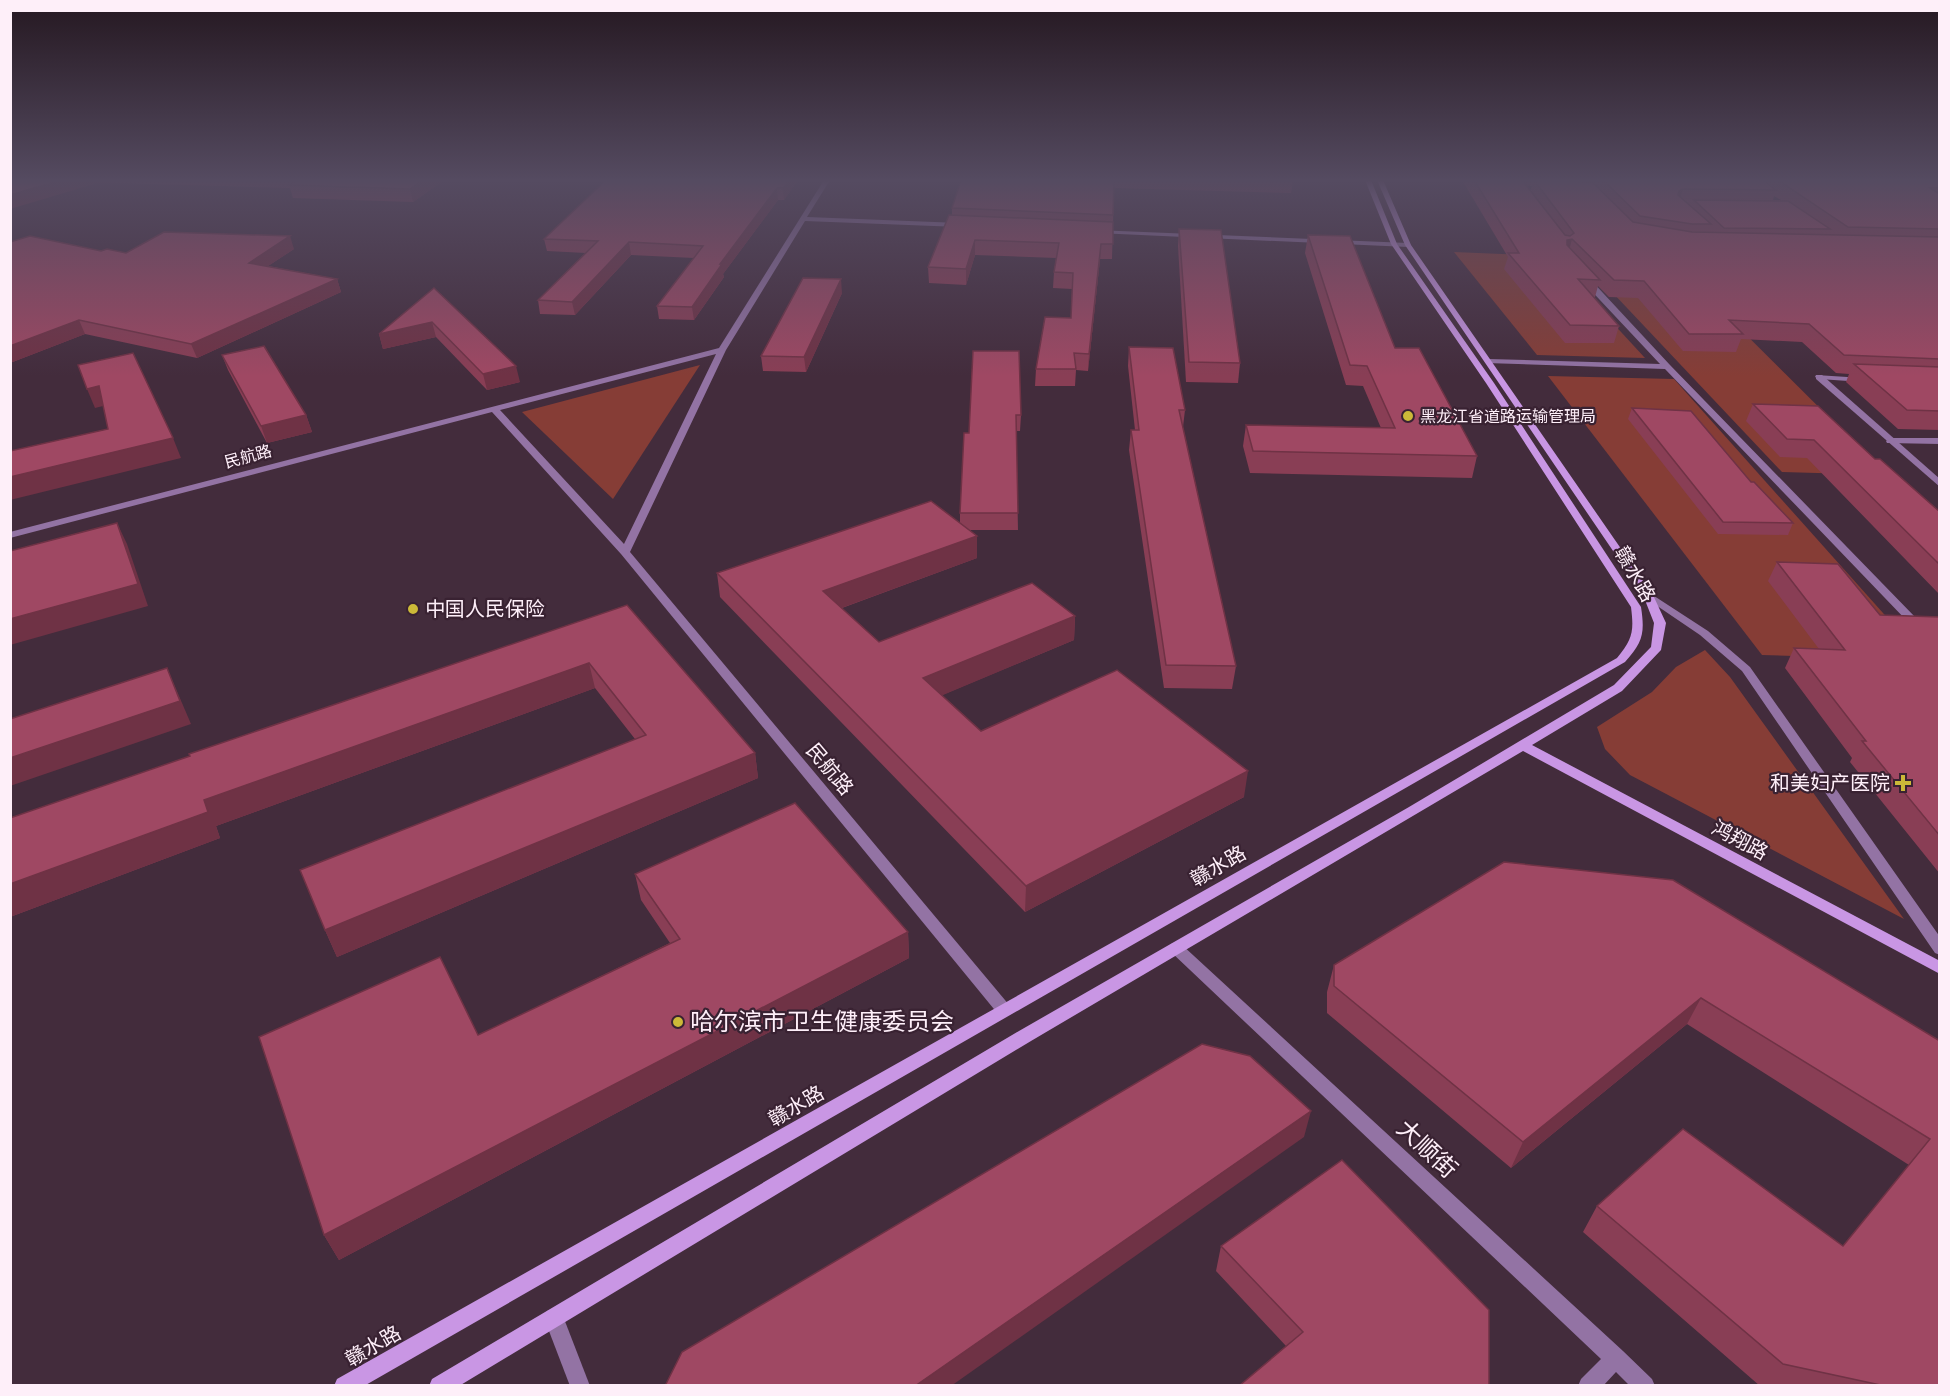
<svg xmlns="http://www.w3.org/2000/svg" width="1950" height="1396" viewBox="0 0 1950 1396" font-family="'Exo 2','Noto Sans SC',sans-serif">
<style>
.green{fill:#863d36}
.lines{fill:none;stroke-linecap:round;stroke-linejoin:round}
.service{fill:#9373a4;fill-rule:evenodd}
.minor{fill:#9373a4;fill-rule:evenodd}
.secondary{fill:#c996e4;fill-rule:evenodd}
.wall{fill:#893e55;fill-rule:evenodd}
.shaded-wall{fill:#6f3245}
.building{fill:#9f4863;stroke:#6f3245;stroke-width:1.5}
.poi-dot{fill:#ccb938;stroke:#392232;stroke-width:2}
.labels{text-anchor:middle;stroke-width:4.5;stroke-linejoin:round;paint-order:stroke}
.far-poi-label{font-size:16px;fill:#feeff9;stroke:#392232;text-anchor:start}
.far-street-label{font-size:16px;fill:#feeff9;stroke:#392232}
.street-label{font-size:20px;fill:#feeff9;stroke:#392232}
.poi-label{font-size:20px;fill:#feeff9;stroke:#392232;text-anchor:start}
.near-poi-label{font-size:24px;fill:#feeff9;stroke:#392232;text-anchor:start}
.near-street-label{font-size:24px;fill:#feeff9;stroke:#392232}
</style>
<rect width="100%" height="100%" fill="#432c3c"/>
<g class="green">
<path d="M 1454,252 L 1551,256 L 1645,358 L 1537,355 Z"/>
<path d="M 1578,256 L 1670,259 L 1887,475 L 1782,472 Z"/>
<path d="M 700,365 L 613,499 L 522,412 Z"/>
<path d="M 1548,376 L 1674,379 L 1925,660 L 1762,655 Z"/>
<path d="M 1705,650 L 1730,677 L 1904,919 L 1630,775 L 1605,749 L 1597,727 L 1652,692 L 1676,667 Z"/>
</g>
<g class="lines">
<g class="service">
<path d="M 1584,279 L 1590,279 L 1670,365 L 1916,618 L 1918,620 L 1916,622 L 1908,622 L 1665,369 L 1486,363 L 1485,361 L 1489,359 L 1660,364 L 1584,283 Z"/>
<path d="M 1816,375 L 1863,378 L 1867,380 L 1863,382 L 1819,379 L 1815,377 Z"/>
<path d="M 1890,438 L 1940,438 L 1940,444 L 1887,443 L 1886,441 Z"/>
</g>
<g class="minor">
<path d="M 824,180 L 830,180 L 807,217 L 960,223 L 963,225 L 960,227 L 805,221 L 726,350 L 630,552 L 1010,1006 L 1012,1010 L 1010,1014 L 1004,1016 L 998,1014 L 621,554 L 492,412 L 10,538 L 10,532 L 719,348 ZM 716,354 L 624,544 L 500,410 Z"/>
<path d="M 1095,230 L 1408,243 L 1411,245 L 1408,247 L 1097,233 L 1095,232 Z"/>
<path d="M 1816,375 L 1822,375 L 1940,479 L 1940,487 L 1816,379 Z"/>
<path d="M 1648,592 L 1708,631 L 1750,667 L 1940,937 L 1940,955 L 1935,953 L 1742,671 L 1700,635 L 1644,597 L 1643,595 Z"/>
<path d="M 1176,942 L 1181,944 L 1623,1351 L 1652,1379 L 1655,1386 L 1630,1386 L 1616,1372 L 1603,1386 L 1578,1386 L 1581,1379 L 1601,1359 L 1171,952 L 1169,948 L 1171,944 Z"/>
<path d="M 554,1308 L 561,1311 L 590,1386 L 570,1386 L 544,1318 L 547,1311 Z"/>
</g>
<g class="secondary">
<path d="M 1365,180 L 1371,180 L 1397,244 L 1494,383 L 1641,607 C 1645,633 1643,642 1625,662 L 364,1386 L 334,1386 L 337,1379 L 1617,658 C 1633,639 1634,631 1631,607 L 1486,383 L 1391,244 Z"/>
<path d="M 1377,180 L 1383,180 L 1411,245 L 1653,595 L 1666,623 L 1661,650 L 1622,691 L 1532,745 L 1940,961 L 1940,974 L 1523,751 L 1031,1041 L 459,1386 L 429,1386 L 432,1379 L 1019,1031 L 1409,807 L 1614,685 L 1651,647 L 1654,623 L 1643,595 L 1405,245 Z"/>
</g>
</g>
<g class="wall">
<path d="M 10,180 L 444,180 L 413,202 L 293,198 L 290,188 Z"/>
<path d="M 606,180 L 798,180 L 784,200 L 778,200 L 723,274 L 724,277 L 694,320 L 659,319 L 657,306 L 694,258 L 631,255 L 575,315 L 540,314 L 538,300 L 586,253 L 547,251 L 544,239 Z"/>
<path d="M 961,180 L 1293,180 L 1293,181 L 1291,193 L 1114,188 L 1112,259 L 1100,259 L 1088,371 L 1076,370 L 1075,386 L 1035,386 L 1036,369 L 1071,318 L 1072,289 L 1053,288 L 1054,272 L 1056,258 L 975,255 L 966,285 L 929,283 L 928,267 L 952,215 L 952,208 Z"/>
<path d="M 1462,180 L 1582,180 L 1582,181 L 1586,181 L 1584,180 L 1940,180 L 1940,430 L 1898,429 L 1846,382 L 1849,374 L 1836,373 L 1802,342 L 1741,339 L 1736,352 L 1683,351 L 1638,298 L 1609,297 L 1598,286 L 1595,297 L 1593,297 L 1619,326 L 1614,343 L 1565,343 L 1504,269 L 1508,257 ZM 1526,186 L 1532,186 L 1530,191 ZM 1774,196 L 1781,200 L 1773,200 Z"/>
<path d="M 1179,229 L 1240,363 L 1238,383 L 1186,382 L 1178,246 Z"/>
<path d="M 1308,235 L 1477,456 L 1472,478 L 1250,473 L 1243,446 L 1246,425 L 1381,428 L 1363,386 L 1346,385 L 1305,253 Z"/>
<path d="M 10,242 L 126,253 L 294,249 L 268,266 L 337,279 L 341,292 L 197,358 L 85,334 L 10,363 Z"/>
<path d="M 434,288 L 520,382 L 487,390 L 436,337 L 383,349 L 379,334 Z"/>
<path d="M 842,293 L 806,372 L 763,371 L 761,356 Z"/>
<path d="M 1129,347 L 1185,410 L 1183,427 L 1236,666 L 1232,689 L 1164,688 L 1129,450 L 1131,430 L 1135,430 L 1128,366 Z"/>
<path d="M 973,351 L 1021,415 L 1020,431 L 1016,431 L 1018,530 L 970,530 L 977,536 L 977,558 L 842,608 L 879,642 L 1075,616 L 1074,640 L 942,695 L 981,731 L 1244,797 L 1025,912 L 720,597 L 717,573 L 960,523 L 960,513 L 969,433 Z"/>
<path d="M 222,355 L 306,415 L 312,432 L 267,443 L 228,370 Z"/>
<path d="M 1753,404 L 1875,459 L 1940,512 L 1940,595 L 1807,458 L 1780,457 L 1746,421 Z"/>
<path d="M 1632,408 L 1793,523 L 1788,535 L 1718,534 L 1628,419 Z"/>
<path d="M 1777,562 L 1880,615 L 1940,617 L 1940,874 L 1850,762 L 1852,758 L 1785,668 L 1794,648 L 1819,649 L 1768,581 Z"/>
<path d="M 627,605 L 755,753 L 758,778 L 337,957 L 325,930 L 635,739 L 595,688 L 216,826 L 220,838 L 10,917 L 10,818 Z"/>
<path d="M 1504,862 L 1940,1041 L 1940,1386 L 1760,1386 L 1583,1232 L 1597,1206 L 1843,1246 L 1909,1165 L 1687,1024 L 1511,1168 L 1327,1013 L 1327,992 L 1334,965 Z"/>
<path d="M 635,874 L 908,932 L 909,958 L 339,1260 L 324,1235 L 478,1035 L 670,943 L 641,900 Z"/>
<path d="M 1221,1246 L 1489,1384 L 1488,1386 L 1239,1386 L 1286,1346 L 1216,1271 Z"/>
</g>
<g class="shaded-wall">
<path d="M 62,180 L 100,180 L 101,182 L 10,209 L 10,195 Z"/>
<path d="M 423,180 L 444,180 L 413,202 L 410,189 Z"/>
<path d="M 789,180 L 798,180 L 784,200 L 783,188 Z"/>
<path d="M 777,188 L 778,200 L 723,274 L 724,277 L 694,320 L 692,307 L 720,264 Z"/>
<path d="M 1683,189 L 1678,204 L 1679,191 Z"/>
<path d="M 290,236 L 294,249 L 253,276 L 249,263 Z"/>
<path d="M 1572,239 L 1568,255 L 1567,240 Z"/>
<path d="M 975,240 L 975,255 L 966,285 L 966,269 Z"/>
<path d="M 629,242 L 631,255 L 575,315 L 572,302 Z"/>
<path d="M 1101,244 L 1100,259 L 1088,371 L 1089,354 Z"/>
<path d="M 337,279 L 341,292 L 197,358 L 191,344 Z"/>
<path d="M 841,279 L 842,293 L 806,372 L 804,357 Z"/>
<path d="M 79,320 L 85,334 L 10,363 L 10,346 Z"/>
<path d="M 432,322 L 436,337 L 383,349 L 379,334 Z"/>
<path d="M 516,366 L 520,382 L 487,390 L 483,374 Z"/>
<path d="M 99,386 L 107,405 L 95,408 L 87,389 Z"/>
<path d="M 306,415 L 312,432 L 267,443 L 261,426 Z"/>
<path d="M 173,438 L 181,458 L 10,500 L 10,477 Z"/>
<path d="M 117,523 L 127,544 L 148,606 L 10,645 L 10,619 Z"/>
<path d="M 977,536 L 977,558 L 825,614 L 823,591 Z"/>
<path d="M 1075,616 L 1074,640 L 924,703 L 923,678 Z"/>
<path d="M 589,663 L 595,688 L 216,826 L 220,838 L 10,917 L 10,884 L 204,800 Z"/>
<path d="M 167,668 L 191,724 L 10,786 L 10,758 Z"/>
<path d="M 755,753 L 758,778 L 337,957 L 325,930 Z"/>
<path d="M 1248,771 L 1244,797 L 1025,912 L 1026,886 Z"/>
<path d="M 908,932 L 909,958 L 339,1260 L 324,1235 Z"/>
<path d="M 1701,998 L 1687,1024 L 1511,1168 L 1523,1142 Z"/>
<path d="M 1311,1111 L 1304,1137 L 951,1386 L 915,1386 Z"/>
</g>
<g class="building">
<path d="M 10,180 L 62,180 L 10,195 Z"/>
<path d="M 298,180 L 423,180 L 410,189 L 289,185 Z"/>
<path d="M 606,180 L 789,180 L 783,188 L 777,188 L 720,264 L 722,264 L 692,307 L 657,306 L 703,246 L 629,242 L 572,302 L 538,300 L 598,241 L 544,239 Z"/>
<path d="M 961,180 L 1114,180 L 1113,215 L 952,208 Z"/>
<path d="M 1474,180 L 1522,180 L 1565,235 L 1570,236 L 1574,233 L 1534,180 L 1592,182 L 1633,222 L 1692,232 L 1940,237 L 1940,359 L 1844,355 L 1809,324 L 1729,320 L 1743,334 L 1689,334 L 1644,281 L 1614,280 L 1572,239 L 1567,240 L 1567,245 L 1600,280 L 1578,279 L 1619,326 L 1570,325 L 1508,253 L 1519,253 Z"/>
<path d="M 1603,180 L 1763,180 L 1776,190 L 1683,189 L 1679,191 L 1678,195 L 1711,224 L 1692,224 L 1640,216 Z"/>
<path d="M 1778,180 L 1940,180 L 1940,188 L 1930,188 L 1940,194 L 1940,229 L 1848,227 Z"/>
<path d="M 1694,200 L 1788,201 L 1830,229 L 1724,228 Z"/>
<path d="M 949,215 L 1113,222 L 1113,244 L 1101,244 L 1089,354 L 1074,353 L 1076,369 L 1036,369 L 1045,317 L 1071,318 L 1073,273 L 1054,272 L 1059,243 L 975,240 L 966,269 L 928,267 Z"/>
<path d="M 1179,229 L 1221,230 L 1240,363 L 1189,362 Z"/>
<path d="M 164,232 L 290,236 L 249,263 L 337,279 L 191,344 L 79,320 L 10,346 L 10,242 L 30,236 L 101,251 L 107,249 L 126,253 Z"/>
<path d="M 1308,235 L 1350,236 L 1395,348 L 1419,348 L 1477,456 L 1253,451 L 1246,425 L 1395,428 L 1367,366 L 1350,365 Z"/>
<path d="M 803,278 L 841,279 L 804,357 L 761,356 Z"/>
<path d="M 434,288 L 516,366 L 483,374 L 432,322 L 379,334 Z"/>
<path d="M 264,346 L 306,415 L 261,426 L 222,355 Z"/>
<path d="M 1129,347 L 1173,348 L 1185,410 L 1179,410 L 1236,666 L 1166,665 L 1131,430 L 1139,430 Z"/>
<path d="M 973,351 L 1019,351 L 1021,415 L 1016,415 L 1018,513 L 960,513 L 964,433 L 969,433 Z"/>
<path d="M 133,353 L 173,438 L 10,477 L 10,451 L 108,429 L 99,386 L 87,389 L 78,365 Z"/>
<path d="M 1854,364 L 1940,367 L 1940,411 L 1907,410 Z"/>
<path d="M 1753,404 L 1818,406 L 1875,459 L 1880,459 L 1940,512 L 1940,565 L 1814,440 L 1787,439 Z"/>
<path d="M 1632,408 L 1691,411 L 1751,482 L 1754,482 L 1793,523 L 1723,522 Z"/>
<path d="M 931,501 L 977,536 L 823,591 L 879,642 L 1032,583 L 1075,616 L 923,678 L 981,731 L 1117,670 L 1248,771 L 1026,886 L 717,573 Z"/>
<path d="M 117,523 L 138,584 L 10,619 L 10,551 Z"/>
<path d="M 1777,562 L 1838,564 L 1880,615 L 1940,617 L 1940,836 L 1862,741 L 1866,741 L 1794,648 L 1845,650 Z"/>
<path d="M 627,605 L 755,753 L 325,930 L 300,870 L 646,735 L 589,663 L 204,800 L 208,812 L 10,884 L 10,818 L 190,756 L 189,754 Z"/>
<path d="M 167,668 L 180,701 L 10,758 L 10,719 Z"/>
<path d="M 795,803 L 908,932 L 324,1235 L 259,1037 L 440,957 L 478,1035 L 680,939 L 635,874 Z"/>
<path d="M 1504,862 L 1673,880 L 1940,1041 L 1940,1386 L 1885,1386 L 1783,1364 L 1597,1206 L 1683,1129 L 1843,1246 L 1930,1139 L 1701,998 L 1523,1142 L 1334,986 L 1334,965 Z"/>
<path d="M 1202,1044 L 1250,1056 L 1311,1111 L 915,1386 L 665,1386 L 682,1352 Z"/>
<path d="M 1342,1160 L 1489,1310 L 1489,1384 L 1487,1386 L 1239,1386 L 1303,1332 L 1221,1246 Z"/>
</g>
<linearGradient id="sky" x2="0" y2="1"><stop stop-color="#251821"/><stop offset="0.48" stop-color="#554b61"/><stop offset="1" stop-color="#554b61" stop-opacity="0"/></linearGradient>
<rect width="1950" height="376" fill="url(#sky)"/>
<g class="poi-dot">
<circle cx="1408" cy="416" r="6"/>
<circle cx="413" cy="609" r="6"/>
<path d="M1900 774h6v6h6v6h-6v6h-6v-6h-6v-6h6z"/>
<circle cx="678" cy="1022" r="6"/>
</g>
<g class="labels">
<g class="far-poi-label">
<text x="1420" y="422">黑龙江省道路运输管理局</text>
</g>
<g class="far-street-label">
<text transform="translate(248 456) rotate(-15)" y="6">民航路</text>
</g>
<g class="street-label">
<text transform="translate(1635 574) rotate(60)" y="7">赣水路</text>
<text transform="translate(830 769) rotate(50)" y="7">民航路</text>
<text transform="translate(1740 840) rotate(28)" y="7">鸿翔路</text>
<text transform="translate(1218 866) rotate(-30)" y="7">赣水路</text>
<text transform="translate(796 1106) rotate(-30)" y="7">赣水路</text>
<text transform="translate(373 1346) rotate(-30)" y="7">赣水路</text>
</g>
<g class="poi-label">
<text x="425" y="616">中国人民保险</text>
<text x="1890" y="790" text-anchor="end">和美妇产医院</text>
</g>
<g class="near-poi-label">
<text x="690" y="1030">哈尔滨市卫生健康委员会</text>
</g>
<g class="near-street-label">
<text transform="translate(1427 1149) rotate(43)" y="8">大顺街</text>
</g>
</g>
<rect width="1950" height="1396" fill="none" stroke="#feeff9" stroke-width="24"/>
</svg>
